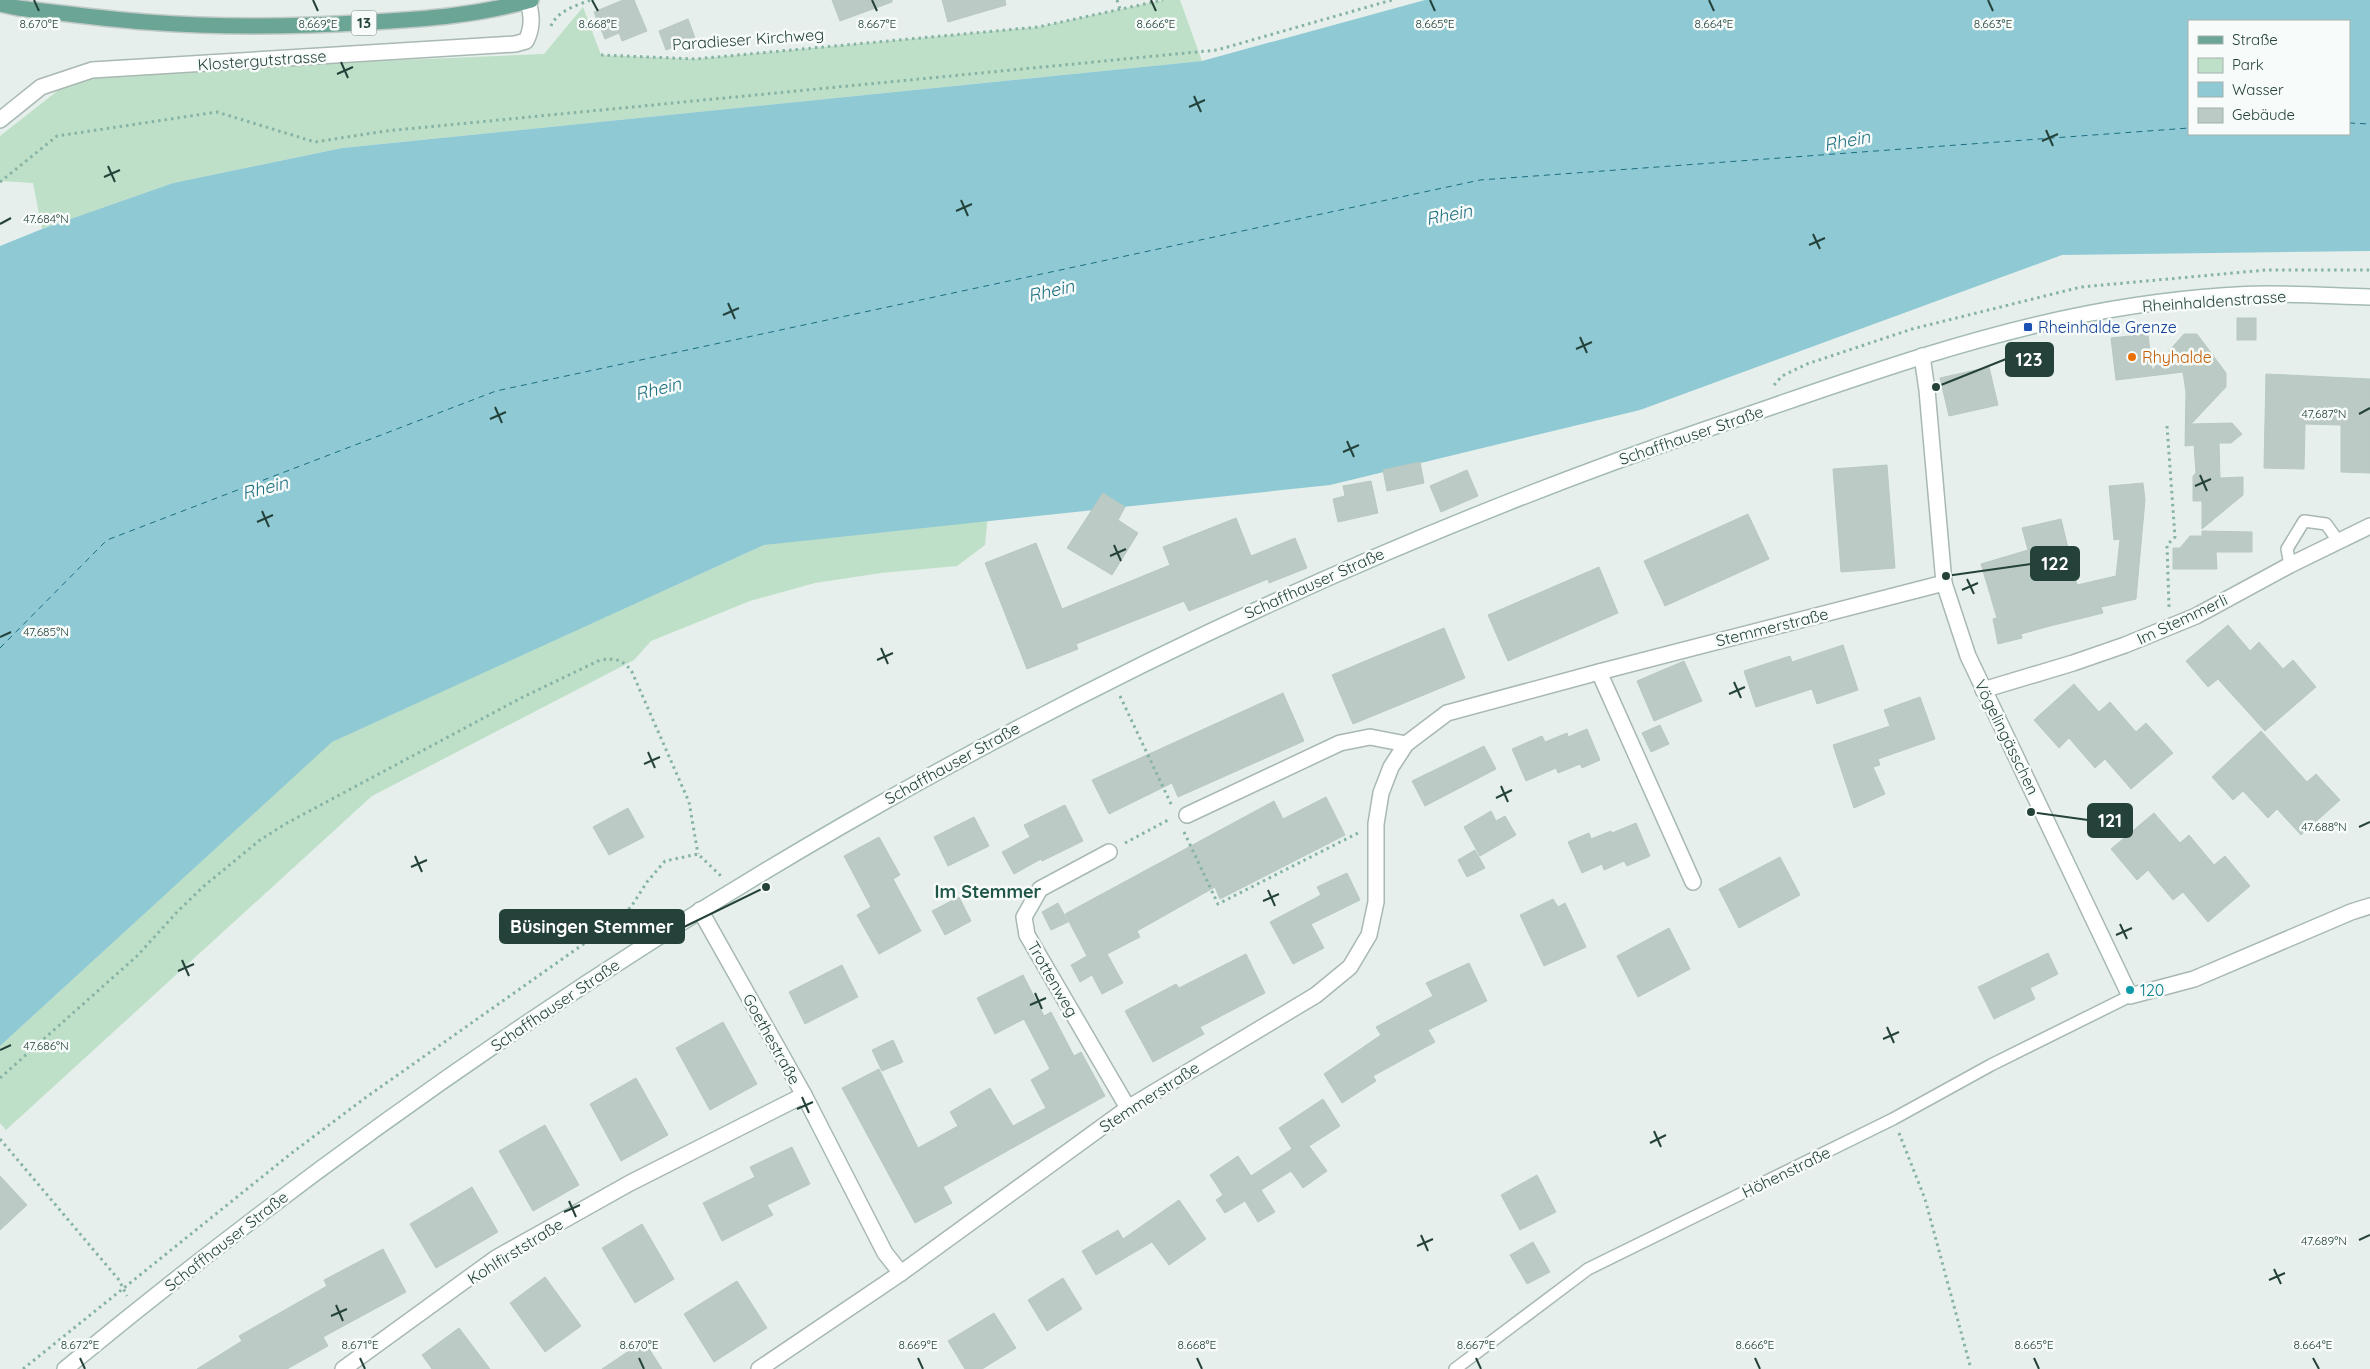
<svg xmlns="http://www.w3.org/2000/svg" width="2370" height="1369" viewBox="0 0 2370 1369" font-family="Quicksand,sans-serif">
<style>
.green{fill:#bfe0c8}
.water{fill:#8ec9d4;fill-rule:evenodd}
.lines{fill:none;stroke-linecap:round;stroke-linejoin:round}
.ferry{stroke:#1c6f80;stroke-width:1;stroke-dasharray:6 5;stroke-linecap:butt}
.building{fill:#bbcac4;stroke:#b8c9c2}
.service-casing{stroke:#a8b8b2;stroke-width:14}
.minor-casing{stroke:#a8b8b2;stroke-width:18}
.secondary-casing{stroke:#a4bbb3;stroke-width:18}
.primary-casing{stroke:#c2cac8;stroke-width:18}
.path{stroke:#86b3a5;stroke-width:3;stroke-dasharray:2.5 4;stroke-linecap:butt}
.service{stroke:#fff;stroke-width:11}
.minor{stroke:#fff;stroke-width:15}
.secondary{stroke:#fff;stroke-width:15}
.primary{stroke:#6aa596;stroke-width:15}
.ticks{fill:none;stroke:#24423a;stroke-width:2}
.transit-dot{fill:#1a4fb4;stroke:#f7fbf9;stroke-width:2}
.food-dot{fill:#e8710a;stroke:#f7fbf9;stroke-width:2}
.culture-dot{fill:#0f9aa8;stroke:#f7fbf9;stroke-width:2}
.labels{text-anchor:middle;stroke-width:5;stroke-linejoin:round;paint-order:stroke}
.shield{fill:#f7fbf9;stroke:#637a73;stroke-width:1}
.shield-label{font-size:15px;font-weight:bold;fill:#24423a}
.street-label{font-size:16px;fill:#24423a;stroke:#f7fbf9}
.transit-label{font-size:16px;fill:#164399;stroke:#f7fbf9;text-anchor:start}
.food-label{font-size:16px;fill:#c56008;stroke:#f7fbf9;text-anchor:start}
.culture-label{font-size:16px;fill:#0d838f;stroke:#f7fbf9;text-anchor:start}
.water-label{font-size:18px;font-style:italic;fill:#1c6f80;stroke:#f7fbf9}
.neighbourhood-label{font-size:18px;font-weight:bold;fill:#1f5548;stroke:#f7fbf9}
.ticks-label{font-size:12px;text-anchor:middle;fill:#24423a;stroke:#f7fbf9;stroke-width:5;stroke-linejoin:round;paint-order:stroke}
.leader{fill:none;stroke:#24423a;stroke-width:2}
.callout-dot{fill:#24423a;stroke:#f7fbf9;stroke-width:2}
.callout{fill:#24423a;stroke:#24423a;stroke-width:2}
.callout-label{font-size:18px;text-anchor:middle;font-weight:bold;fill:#fff}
</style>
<rect width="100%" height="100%" fill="#e6efeb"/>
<g class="green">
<path d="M 1163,0 L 1180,0 L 1202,61 L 342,148 L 173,183 L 42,229 L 33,183 L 0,181 L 0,136 L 88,67 L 305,64 L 544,54 L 583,7 L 601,55 L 695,59 L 1038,27 Z"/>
<path d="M 988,514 L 985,545 L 957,566 L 881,573 L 815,583 L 750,601 L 651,641 L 634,660 L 372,796 L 6,1130 L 0,1123 L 0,1046 L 331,742 L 764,545 Z"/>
</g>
<path class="water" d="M 1425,0 L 2370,0 L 2370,251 L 2062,255 L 1640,410 L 1330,485 L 764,545 L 332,742 L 0,1046 L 0,246 L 42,229 L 173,183 L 342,148 L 1202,61 ZM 2189,21 L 2349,21 L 2349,134 L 2189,134 Z"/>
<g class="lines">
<g class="ferry">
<path d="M 2349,123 L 2370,124"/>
<path d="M 0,648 L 107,540 L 496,391 L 1480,180 L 2189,128"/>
</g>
</g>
<g class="building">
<path d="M 623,0 L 634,0 L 647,31 L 622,41 L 619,33 L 605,39 L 594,12 Z"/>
<path d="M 832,0 L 892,0 L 892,2 L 840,21 Z"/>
<path d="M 942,0 L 1005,0 L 1006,5 L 948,22 Z"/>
<path d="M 688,19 L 695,38 L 666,50 L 659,31 Z"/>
<rect x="2237" y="318" width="19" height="22"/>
<path d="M 2148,334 L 2152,370 L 2184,334 L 2197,334 L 2226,373 L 2226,387 L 2191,424 L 2232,423 L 2242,434 L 2231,443 L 2219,443 L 2220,478 L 2243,477 L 2243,495 L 2202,529 L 2202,501 L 2193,501 L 2193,476 L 2196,473 L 2194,445 L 2185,446 L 2186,392 L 2183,372 L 2116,380 L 2111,338 Z"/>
<path d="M 1989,367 L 1998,405 L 1949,416 L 1940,378 Z"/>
<path d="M 2266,374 L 2370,379 L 2370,473 L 2341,472 L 2341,425 L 2305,424 L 2304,469 L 2264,468 Z"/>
<path d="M 1420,462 L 1424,483 L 1387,491 L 1383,470 Z"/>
<path d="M 1887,465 L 1895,568 L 1841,572 L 1833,469 Z"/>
<path d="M 1467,470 L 1478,496 L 1441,512 L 1430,486 Z"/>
<path d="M 1371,481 L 1378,513 L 1338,522 L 1333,499 L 1345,496 L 1343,486 Z"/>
<path d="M 2143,483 L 2145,500 L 2136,599 L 2101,607 L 2103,613 L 2050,626 L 2021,634 L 2022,638 L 1998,644 L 1993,619 L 1997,618 L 1981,564 L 2028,550 L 2022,528 L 2061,519 L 2077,585 L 2116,576 L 2120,539 L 2114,540 L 2109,486 Z"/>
<path d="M 1103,493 L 1125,507 L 1118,520 L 1138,533 L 1112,575 L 1067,548 Z"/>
<path d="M 1748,514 L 1769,559 L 1665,606 L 1644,561 Z"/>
<path d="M 1236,518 L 1251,556 L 1295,538 L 1307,568 L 1269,583 L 1268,579 L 1189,611 L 1184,601 L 1076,644 L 1078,649 L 1027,669 L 985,563 L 1036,543 L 1062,609 L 1170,565 L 1163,547 Z"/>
<path d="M 2202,531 L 2252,532 L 2252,552 L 2216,552 L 2217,569 L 2173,569 L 2173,548 L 2180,548 L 2190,536 L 2202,536 Z"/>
<path d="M 1599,567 L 1618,613 L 1508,661 L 1488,615 Z"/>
<path d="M 2228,625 L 2250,651 L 2259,642 L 2283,669 L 2293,660 L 2316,687 L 2265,731 L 2218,679 L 2208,687 L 2186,661 Z"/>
<path d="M 1444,628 L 1465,678 L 1353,724 L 1332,675 Z"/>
<path d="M 1843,645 L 1858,690 L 1817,704 L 1812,689 L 1756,707 L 1744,671 L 1790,656 L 1792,662 Z"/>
<path d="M 1684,661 L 1702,701 L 1654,721 L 1637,681 Z"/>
<path d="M 2074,684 L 2099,712 L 2110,702 L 2136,732 L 2146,723 L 2173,753 L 2131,789 L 2105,759 L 2095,768 L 2069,738 L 2059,748 L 2034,720 Z"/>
<path d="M 1283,693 L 1304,741 L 1178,797 L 1172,783 L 1109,814 L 1092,780 Z"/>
<path d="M 1920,697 L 1935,739 L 1878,759 L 1880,765 L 1873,767 L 1885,794 L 1854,808 L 1833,745 L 1890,726 L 1884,710 Z"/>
<path d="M 1660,725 L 1669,744 L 1651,752 L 1642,733 Z"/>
<path d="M 1587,729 L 1600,760 L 1582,768 L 1580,764 L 1558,773 L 1556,768 L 1526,781 L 1512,749 L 1542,736 L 1545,742 L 1567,733 L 1568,737 Z"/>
<path d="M 2261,731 L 2307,782 L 2316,774 L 2340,800 L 2301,835 L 2277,809 L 2268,818 L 2243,791 L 2233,800 L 2212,777 Z"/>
<path d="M 1484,746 L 1496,769 L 1425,806 L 1412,781 Z"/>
<path d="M 1326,797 L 1345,835 L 1220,899 L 1215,887 L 1137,931 L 1140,937 L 1107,954 L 1123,983 L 1102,994 L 1092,975 L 1080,982 L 1071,965 L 1087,956 L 1065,914 L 1274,801 L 1283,819 Z"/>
<path d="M 1065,805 L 1083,841 L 1042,861 L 1041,859 L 1014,874 L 1002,852 L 1030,837 L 1024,825 Z"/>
<path d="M 628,808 L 644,837 L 609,855 L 593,827 Z"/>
<path d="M 1491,811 L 1496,821 L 1505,816 L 1516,835 L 1480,856 L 1464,827 Z"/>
<path d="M 2154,813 L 2180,843 L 2189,835 L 2214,865 L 2225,856 L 2250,886 L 2208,922 L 2183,892 L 2173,900 L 2148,870 L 2137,880 L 2111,849 Z"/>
<path d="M 974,817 L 989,846 L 948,866 L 934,837 Z"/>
<path d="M 1636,823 L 1650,856 L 1627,866 L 1624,861 L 1604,870 L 1602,864 L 1582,873 L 1568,842 L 1589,833 L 1591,839 L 1611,831 L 1612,833 Z"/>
<path d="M 879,837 L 900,875 L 893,879 L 921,931 L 879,954 L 857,915 L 871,907 L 844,856 Z"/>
<path d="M 1475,850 L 1485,868 L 1467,877 L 1458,860 Z"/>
<path d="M 1780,857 L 1800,895 L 1739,928 L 1719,889 Z"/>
<path d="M 1347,873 L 1360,900 L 1311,924 L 1324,948 L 1293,964 L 1270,922 L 1321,895 L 1317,887 Z"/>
<path d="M 959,897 L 971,921 L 945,935 L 932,911 Z"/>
<path d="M 1553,899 L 1558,907 L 1565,903 L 1586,947 L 1544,966 L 1520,915 Z"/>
<path d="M 1058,903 L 1068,922 L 1051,930 L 1042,912 Z"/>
<path d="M 1669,928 L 1690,969 L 1638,997 L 1617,956 Z"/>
<path d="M 2048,953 L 2058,974 L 2030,988 L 2035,999 L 1994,1019 L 1978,987 Z"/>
<path d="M 1246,954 L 1265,993 L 1200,1027 L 1204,1034 L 1153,1062 L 1125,1011 L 1176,984 L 1179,988 Z"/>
<path d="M 1469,963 L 1487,1001 L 1428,1030 L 1435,1042 L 1373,1076 L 1376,1081 L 1342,1103 L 1324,1074 L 1381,1035 L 1376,1027 L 1433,996 L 1426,983 Z"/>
<path d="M 842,965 L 858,997 L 805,1024 L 789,992 Z"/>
<path d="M 1023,975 L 1044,1016 L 1051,1012 L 1074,1056 L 1081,1052 L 1105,1096 L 943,1187 L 952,1203 L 915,1223 L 842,1088 L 879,1069 L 918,1148 L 958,1126 L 950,1112 L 990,1088 L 1013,1126 L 1046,1108 L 1031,1080 L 1050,1069 L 1024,1019 L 995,1034 L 977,998 Z"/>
<path d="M 723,1022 L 757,1084 L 710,1110 L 676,1048 Z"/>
<path d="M 893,1040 L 903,1062 L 882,1071 L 872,1050 Z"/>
<path d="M 636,1078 L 668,1135 L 621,1161 L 590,1104 Z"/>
<path d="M 1323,1099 L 1340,1126 L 1309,1146 L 1327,1171 L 1303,1188 L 1291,1171 L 1261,1190 L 1275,1212 L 1258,1222 L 1245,1201 L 1225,1213 L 1216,1200 L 1223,1195 L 1210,1175 L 1238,1156 L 1251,1176 L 1292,1149 L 1279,1128 Z"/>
<path d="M 545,1125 L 579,1185 L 533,1211 L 499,1151 Z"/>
<path d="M 792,1147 L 810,1184 L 767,1205 L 773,1215 L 722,1241 L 703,1203 L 755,1177 L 750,1167 Z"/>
<path d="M 1537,1175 L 1556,1212 L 1520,1230 L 1501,1195 Z"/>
<path d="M 0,1176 L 27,1205 L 0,1230 Z"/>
<path d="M 472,1187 L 498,1232 L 436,1268 L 410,1224 Z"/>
<path d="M 1179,1200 L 1206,1239 L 1169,1265 L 1152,1242 L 1096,1275 L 1082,1251 L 1118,1230 L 1123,1239 Z"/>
<path d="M 642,1224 L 674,1279 L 635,1303 L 602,1248 Z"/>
<path d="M 1533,1242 L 1550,1272 L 1527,1284 L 1510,1255 Z"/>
<path d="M 383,1249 L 406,1292 L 323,1337 L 328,1346 L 287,1369 L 197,1369 L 242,1341 L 239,1336 L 327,1286 L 324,1280 Z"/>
<path d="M 545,1277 L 581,1326 L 545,1352 L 510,1303 Z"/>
<path d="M 1063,1278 L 1082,1309 L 1047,1331 L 1028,1300 Z"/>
<path d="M 737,1281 L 767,1328 L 714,1362 L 684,1314 Z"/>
<path d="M 994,1313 L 1016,1348 L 982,1369 L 965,1369 L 948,1341 Z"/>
<path d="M 459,1328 L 490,1369 L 432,1369 L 422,1355 Z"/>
<path d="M 644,1341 L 662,1369 L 602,1369 Z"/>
</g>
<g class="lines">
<defs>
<g id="service">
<path d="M 2290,565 L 2287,549 L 2304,521 L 2326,524 L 2339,542"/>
<path d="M 1455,1369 L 1588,1269 L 1893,1119 L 1991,1065 L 2130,996"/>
</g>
<g id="minor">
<path d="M 0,120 L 41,87 L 92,70 L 515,44 L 526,41 C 533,27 532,16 528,1"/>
<path d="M 1922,356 L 1927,390 L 1944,583 L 1968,656 L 2130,996 L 2194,979 L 2351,912 L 2370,906"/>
<path d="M 1599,672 L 1693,882"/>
<path d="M 1983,690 L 2073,663 L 2125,645 L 2196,616 L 2290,565 L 2370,526"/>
<path d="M 1187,815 L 1340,743 L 1370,737 L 1406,744"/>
<path d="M 1109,852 L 1040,889 L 1024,917 L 1027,935 L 1128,1108"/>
<path d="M 700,910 L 804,1095 L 885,1253 L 901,1273"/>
<path d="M 343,1369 L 496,1258 L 630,1183 L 804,1095"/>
<path d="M 759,1369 L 901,1273 L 1128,1108 L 1316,995 L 1350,967 L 1369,935 L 1376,902 L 1376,824 L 1381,793 L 1391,767 L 1406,744 L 1447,713 L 1599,672 L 1944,583"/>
</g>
<path id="secondary" d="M 65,1369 C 554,965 1101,638 1701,431 C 1828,388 1954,340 2086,314 C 2144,303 2207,295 2266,294 C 2301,294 2335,296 2370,297"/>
<path id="primary" d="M 0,4 L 18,8 C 61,13 104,19 146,22 C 222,28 298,27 373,22 C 427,19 479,15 531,0"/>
</defs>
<use href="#service" class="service-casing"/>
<use href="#minor" class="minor-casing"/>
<use href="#secondary" class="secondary-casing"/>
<use href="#primary" class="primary-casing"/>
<g class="path">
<path d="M 1117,0 L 1120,9"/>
<path d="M 551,26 C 557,11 577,5 591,0"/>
<path d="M 601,55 L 695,59 L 1038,27 L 1163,0"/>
<path d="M 0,182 L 57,136 L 217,112 L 315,142 L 386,131 L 1217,50 L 1392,0"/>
<path d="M 1774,385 L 1782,376 L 1807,364 L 1912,329 L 2081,287 L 2266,270 L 2370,270"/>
<path d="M 2167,426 L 2175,537 L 2167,545 L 2169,607"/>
<path d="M 1120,696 L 1172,806"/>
<path d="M 1184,832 L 1218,904 L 1358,833"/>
<path d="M 1125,843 L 1170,819"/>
<path d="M 0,1078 L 137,956 L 178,911 L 204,886 L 260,840 L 287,823 L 521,698 L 600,660 C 615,658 623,659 632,672 L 689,802 L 698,854"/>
<path d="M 1899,1133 L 1925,1199 L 1971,1369"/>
<path d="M 0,1139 L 119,1280 L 127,1296"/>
<path d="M 23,1369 L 293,1152 L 365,1098 L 602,931 L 631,907 L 647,882 L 665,861 L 698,854 L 723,878"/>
</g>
<use href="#service" class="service"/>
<use href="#minor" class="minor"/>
<use href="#secondary" class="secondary"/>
<use href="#primary" class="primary"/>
</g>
<path class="ticks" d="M 34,0 L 39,11M 313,0 L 318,11M 592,0 L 598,11M 872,0 L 877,11M 1151,0 L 1156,11M 1430,0 L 1435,11M 1709,0 L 1714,11M 1988,0 L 1993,11M 341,62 L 348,78M 337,74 L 353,67M 1194,96 L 1201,112M 1189,107 L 1205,100M 2046,130 L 2053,146M 2042,141 L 2058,134M 108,166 L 115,182M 104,177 L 120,170M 961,200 L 968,216M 956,211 L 972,204M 0,224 L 11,218M 1813,234 L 1820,249M 1809,245 L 1825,238M 728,303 L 735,319M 723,315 L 739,308M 1580,337 L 1587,353M 1576,349 L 1592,342M 495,407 L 502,423M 2359,414 L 2370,408M 490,419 L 506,412M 1347,441 L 1354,457M 1343,452 L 1359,445M 2200,475 L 2207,491M 2195,486 L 2211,479M 262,511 L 269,527M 257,522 L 273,515M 1114,545 L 1121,561M 1110,556 L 1126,549M 1967,579 L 1974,594M 1962,590 L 1978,583M 0,637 L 11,632M 881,648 L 888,664M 877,660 L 893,653M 1734,682 L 1741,698M 1729,694 L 1745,687M 648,752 L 655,768M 644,764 L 660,757M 1501,786 L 1508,802M 1496,798 L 1512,790M 2359,827 L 2370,822M 415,856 L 422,872M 411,867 L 427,860M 1268,890 L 1275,906M 1263,901 L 1279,894M 2120,924 L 2127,939M 2116,935 L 2132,928M 182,960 L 189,976M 178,971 L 194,964M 1035,993 L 1042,1009M 1030,1005 L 1046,998M 1887,1027 L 1894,1043M 1883,1039 L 1899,1032M 0,1050 L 11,1045M 802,1097 L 809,1113M 797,1109 L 813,1102M 1654,1131 L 1661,1147M 1650,1143 L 1666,1135M 569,1201 L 576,1217M 564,1212 L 580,1205M 1421,1235 L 1428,1251M 2359,1240 L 2370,1235M 1417,1246 L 1433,1239M 2274,1269 L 2281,1284M 2269,1280 L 2285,1273M 336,1305 L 343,1321M 331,1316 L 347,1309M 80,1358 L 85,1369M 360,1358 L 365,1369M 639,1358 L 644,1369M 918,1358 L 923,1369M 1197,1358 L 1202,1369M 1476,1358 L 1481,1369M 1755,1358 L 1760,1369M 2034,1358 L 2039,1369M 2313,1358 L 2319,1369"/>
<rect class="transit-dot" x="2023" y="322" width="10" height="10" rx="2.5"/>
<circle class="food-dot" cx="2132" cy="357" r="5"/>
<circle class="culture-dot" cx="2130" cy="990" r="5"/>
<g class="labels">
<rect class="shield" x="351.5" y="10.5" width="25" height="25" rx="4"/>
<g class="shield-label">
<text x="364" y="28">13</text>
</g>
<g class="street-label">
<text transform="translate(748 39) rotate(-4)" y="6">Paradieser Kirchweg</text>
<text transform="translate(262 60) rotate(-4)" y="6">Klostergutstrasse</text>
<text transform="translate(2214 301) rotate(-4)" y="6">Rheinhaldenstrasse</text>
<text transform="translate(1691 435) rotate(-19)" y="6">Schaffhauser Straße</text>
<text transform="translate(1314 583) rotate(-24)" y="6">Schaffhauser Straße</text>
<text transform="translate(2182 619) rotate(-25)" y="6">Im Stemmerli</text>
<text transform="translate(1772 627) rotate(-14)" y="6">Stemmerstraße</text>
<text transform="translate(2007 737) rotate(64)" y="6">Vögelingässchen</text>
<text transform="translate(952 763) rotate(-29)" y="6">Schaffhauser Straße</text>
<text transform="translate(1053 979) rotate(60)" y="6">Trottenweg</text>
<text transform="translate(555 1005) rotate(-34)" y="6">Schaffhauser Straße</text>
<text transform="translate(772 1039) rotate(61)" y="6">Goethestraße</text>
<text transform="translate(1149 1097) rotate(-33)" y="6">Stemmerstraße</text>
<text transform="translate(1786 1172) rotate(-26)" y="6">Höhenstraße</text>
<text transform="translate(226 1241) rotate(-38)" y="6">Schaffhauser Straße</text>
<text transform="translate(515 1251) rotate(-32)" y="6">Kohlfirststraße</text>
</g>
<g class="transit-label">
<text x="2038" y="333">Rheinhalde Grenze</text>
</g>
<g class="food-label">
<text x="2142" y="363">Rhyhalde</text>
</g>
<g class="culture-label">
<text x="2140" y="996">120</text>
</g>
<g class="water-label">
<text transform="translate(1847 141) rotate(-11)" y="6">Rhein</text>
<text transform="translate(1449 215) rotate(-11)" y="6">Rhein</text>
<text transform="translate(1051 291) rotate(-13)" y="6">Rhein</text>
<text transform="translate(658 389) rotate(-14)" y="6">Rhein</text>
<text transform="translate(265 488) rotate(-14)" y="6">Rhein</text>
</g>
<g class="neighbourhood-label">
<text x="988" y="898">Im Stemmer</text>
</g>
</g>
<g class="ticks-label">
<text x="39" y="28">8.670°E</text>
<text x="318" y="28">8.669°E</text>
<text x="598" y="28">8.668°E</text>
<text x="877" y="28">8.667°E</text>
<text x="1156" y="28">8.666°E</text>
<text x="1435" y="28">8.665°E</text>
<text x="1714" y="28">8.664°E</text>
<text x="1993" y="28">8.663°E</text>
<text x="46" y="223">47.684°N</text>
<text x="2324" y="418">47.687°N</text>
<text x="46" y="636">47.685°N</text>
<text x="2324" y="831">47.688°N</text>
<text x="46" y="1050">47.686°N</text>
<text x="2324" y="1245">47.689°N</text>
<text x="80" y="1349">8.672°E</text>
<text x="360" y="1349">8.671°E</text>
<text x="639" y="1349">8.670°E</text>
<text x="918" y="1349">8.669°E</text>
<text x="1197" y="1349">8.668°E</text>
<text x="1476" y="1349">8.667°E</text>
<text x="1755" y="1349">8.666°E</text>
<text x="2034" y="1349">8.665°E</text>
<text x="2313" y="1349">8.664°E</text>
</g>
<path class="leader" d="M1936 387L2006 359M1946 576L2031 564M2031 812L2088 820M766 887L684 927"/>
<g class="callout-dot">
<circle cx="1936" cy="387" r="5"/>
<circle cx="1946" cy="576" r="5"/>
<circle cx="2031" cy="812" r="5"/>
<circle cx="766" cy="887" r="5"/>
</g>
<g class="callout">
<rect x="2006" y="343" width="47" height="33" rx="5"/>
<rect x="2031" y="547" width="48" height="33" rx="5"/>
<rect x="2088" y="804" width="44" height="33" rx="5"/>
<rect x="500" y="910" width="184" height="33" rx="5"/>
</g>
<g class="callout-label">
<text x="2029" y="366">123</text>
<text x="2055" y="570">122</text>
<text x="2110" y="827">121</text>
<text x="592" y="933">Büsingen Stemmer</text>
</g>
<rect x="2188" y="20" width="162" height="115" fill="#f7fbf9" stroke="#a3b1ad"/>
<rect x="2198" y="36" width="25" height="8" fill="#6aa596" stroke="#a3b1ad"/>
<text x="2232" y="45" font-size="15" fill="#24423a">Straße</text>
<rect x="2198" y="58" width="25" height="15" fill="#bfe0c8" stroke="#a3b1ad"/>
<text x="2232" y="70" font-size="15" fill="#24423a">Park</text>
<rect x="2198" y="82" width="25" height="15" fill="#8ec9d4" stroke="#a3b1ad"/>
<text x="2232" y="95" font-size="15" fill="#24423a">Wasser</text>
<rect x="2198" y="108" width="25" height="15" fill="#bbcac4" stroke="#a3b1ad"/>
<text x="2232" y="120" font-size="15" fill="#24423a">Gebäude</text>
</svg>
